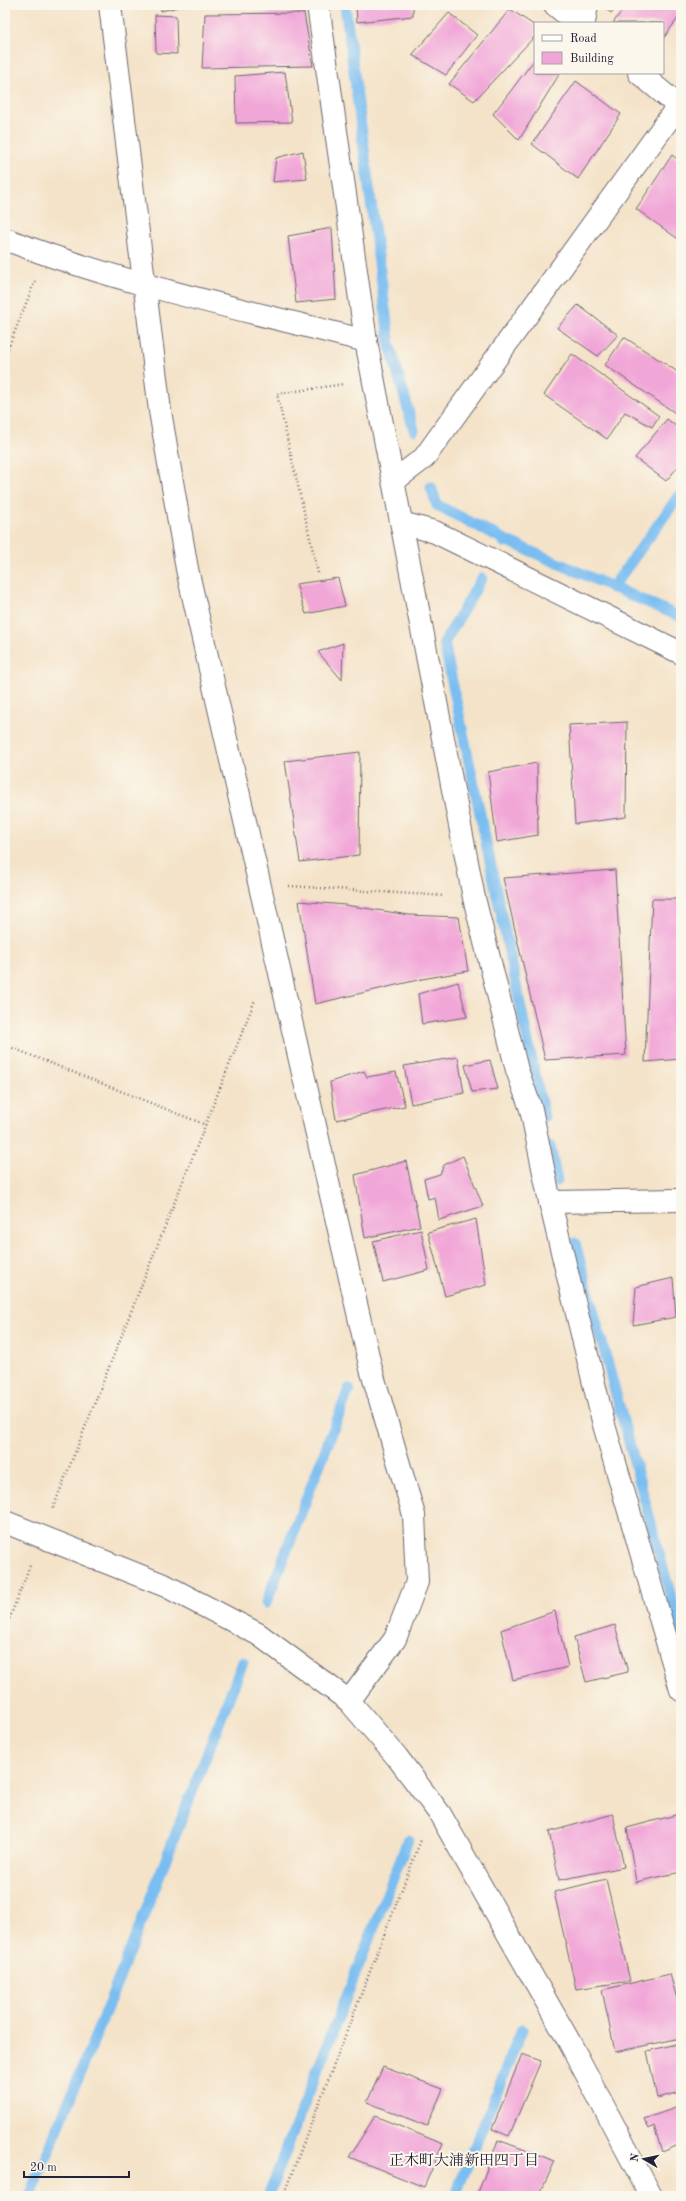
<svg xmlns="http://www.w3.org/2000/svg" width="686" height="2201" viewBox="0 0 686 2201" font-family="'Old Standard TT','Noto Serif JP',serif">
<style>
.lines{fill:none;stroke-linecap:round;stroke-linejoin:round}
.stream{stroke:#7abef1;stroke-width:11}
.building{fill:#f1a6d8}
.minor-casing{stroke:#6c666d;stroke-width:24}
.path{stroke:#6c666d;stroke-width:2.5;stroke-dasharray:1 3;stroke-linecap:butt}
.minor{stroke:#fff;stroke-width:22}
.labels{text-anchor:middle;stroke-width:4;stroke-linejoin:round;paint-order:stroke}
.neighbourhood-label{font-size:15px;fill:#22223b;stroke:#fbf7ec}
</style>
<rect width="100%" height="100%" fill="#fbf7ec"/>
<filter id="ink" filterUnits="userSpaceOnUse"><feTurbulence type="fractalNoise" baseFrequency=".025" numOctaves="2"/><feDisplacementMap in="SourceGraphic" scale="8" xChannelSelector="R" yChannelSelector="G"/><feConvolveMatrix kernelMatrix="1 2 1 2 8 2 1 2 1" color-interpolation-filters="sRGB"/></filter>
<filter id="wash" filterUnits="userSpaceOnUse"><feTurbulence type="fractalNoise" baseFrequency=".012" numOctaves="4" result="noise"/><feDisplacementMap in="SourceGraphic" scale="16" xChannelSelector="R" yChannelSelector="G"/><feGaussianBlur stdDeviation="0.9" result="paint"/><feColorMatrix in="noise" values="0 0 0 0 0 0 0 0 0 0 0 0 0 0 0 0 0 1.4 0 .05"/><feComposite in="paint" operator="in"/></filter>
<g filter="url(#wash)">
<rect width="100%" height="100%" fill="#f4e3c9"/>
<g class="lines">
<g class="stream">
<path d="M 345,5 L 390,346 L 414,430"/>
<path d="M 431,487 L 437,505 L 505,540 L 504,542"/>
<path d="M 505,540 L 681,617"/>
<path d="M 482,578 L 444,643 L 544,1117"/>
<path d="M 612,588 L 681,493"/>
<path d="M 550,1146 L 557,1181"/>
<path d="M 575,1243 L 681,1634"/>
<path d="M 266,1603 L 349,1389"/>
<path d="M 30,2196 L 122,1971 L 243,1662"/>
<path d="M 268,2196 L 408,1840"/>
<path d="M 455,2196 L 522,2029"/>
</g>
</g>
<g id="blocks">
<g class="building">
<path d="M 161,5 L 183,5 L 183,6 L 161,11 Z"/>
<path d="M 229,5 L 250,5 L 250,6 L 229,7 Z"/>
<path d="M 356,5 L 413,5 L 413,16 L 357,22 Z"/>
<path d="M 601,5 L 618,5 L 611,13 Z"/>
<path d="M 626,5 L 681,5 L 681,14 L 663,39 L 663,23 L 613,23 Z"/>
<path d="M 510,9 L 535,26 L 535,36 L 474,101 L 449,84 Z"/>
<path d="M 304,13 L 313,66 L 202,68 L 205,14 Z"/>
<path d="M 449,13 L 477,35 L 446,75 L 412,55 Z"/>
<path d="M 155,15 L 176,16 L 177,54 L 156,53 Z"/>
<path d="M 535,59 L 535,73 L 560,73 L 519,140 L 493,114 Z"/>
<path d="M 285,72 L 292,122 L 236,123 L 235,76 Z"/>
<path d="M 576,81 L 621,114 L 578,179 L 532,144 Z"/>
<path d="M 303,151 L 307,179 L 273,182 L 276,158 Z"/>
<path d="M 672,155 L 681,162 L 681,241 L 636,209 Z"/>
<path d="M 332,228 L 336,299 L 296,303 L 288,236 Z"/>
<path d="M 578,305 L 618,335 L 598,356 L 557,328 Z"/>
<path d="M 624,337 L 681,374 L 681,417 L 605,365 Z"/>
<path d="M 572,354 L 659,416 L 652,427 L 625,412 L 607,439 L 544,395 Z"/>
<path d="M 667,419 L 681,430 L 681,463 L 666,481 L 635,458 Z"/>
<path d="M 338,578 L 345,606 L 306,614 L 296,584 Z"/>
<path d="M 343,643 L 342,680 L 318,652 Z"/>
<path d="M 627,722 L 626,817 L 575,824 L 569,725 Z"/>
<path d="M 360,752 L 359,855 L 300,862 L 285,761 Z"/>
<path d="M 537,763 L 538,835 L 497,842 L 488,772 Z"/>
<path d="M 615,870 L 626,1055 L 545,1060 L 503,878 Z"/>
<path d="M 652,899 L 681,899 L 681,1059 L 645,1062 Z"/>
<path d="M 299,901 L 345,905 L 409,915 L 459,917 L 468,971 L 422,979 L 315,1004 Z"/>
<path d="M 458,982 L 467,1017 L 422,1024 L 418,994 Z"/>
<path d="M 458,1057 L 464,1093 L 411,1104 L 404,1066 Z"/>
<path d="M 490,1060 L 498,1089 L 472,1092 L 465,1065 Z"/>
<path d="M 364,1071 L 367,1077 L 396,1072 L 405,1106 L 336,1120 L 330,1082 Z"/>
<path d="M 463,1156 L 483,1206 L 439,1220 L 435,1197 L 428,1199 L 424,1179 L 440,1174 L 444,1165 Z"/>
<path d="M 406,1161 L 420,1226 L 365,1238 L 355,1175 Z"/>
<path d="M 476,1219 L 486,1285 L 445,1296 L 428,1232 Z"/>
<path d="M 421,1230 L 429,1270 L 383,1282 L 373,1241 Z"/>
<path d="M 673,1278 L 676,1317 L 633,1325 L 636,1287 Z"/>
<path d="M 555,1611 L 568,1667 L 513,1680 L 501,1630 Z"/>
<path d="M 615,1625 L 628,1672 L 586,1682 L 574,1637 Z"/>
<path d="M 613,1814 L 624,1867 L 559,1880 L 549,1832 Z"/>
<path d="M 679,1814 L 681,1826 L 681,1872 L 636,1882 L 627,1828 Z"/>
<path d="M 606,1879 L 630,1981 L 576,1989 L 554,1892 Z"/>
<path d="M 670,1974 L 681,2013 L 681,2038 L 615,2052 L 602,1990 Z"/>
<path d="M 681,2043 L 681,2092 L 657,2098 L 647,2051 Z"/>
<path d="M 522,2054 L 541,2061 L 509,2136 L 492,2129 Z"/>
<path d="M 383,2067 L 443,2089 L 427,2126 L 367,2102 Z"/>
<path d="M 681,2106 L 681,2144 L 662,2152 L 654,2126 L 649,2129 L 644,2119 Z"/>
<path d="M 375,2116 L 443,2144 L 424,2187 L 349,2157 Z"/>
<path d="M 498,2140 L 555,2161 L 539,2196 L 477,2195 Z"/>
</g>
</g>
</g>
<g filter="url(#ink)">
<use href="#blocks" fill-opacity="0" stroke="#6c666d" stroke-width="1"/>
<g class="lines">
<defs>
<g id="minor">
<path d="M 110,5 L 160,411 L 187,569 L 371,1369 L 414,1515 L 417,1582 L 395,1639 L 349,1701"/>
<path d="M 318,5 L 366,341 L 474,898 L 517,1070 L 531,1109 L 550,1202 L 604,1425 L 681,1690"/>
<path d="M 555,5 L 577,23"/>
<path d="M 584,23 L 587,5"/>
<path d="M 639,73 L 681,108"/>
<path d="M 5,239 C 121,284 246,310 366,341"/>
<path d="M 395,480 L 424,458 L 681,102"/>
<path d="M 402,523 L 435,532 L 681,653"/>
<path d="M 550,1202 L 681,1200"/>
<path d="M 5,1522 L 166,1586 L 258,1634 L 349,1701 L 397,1757 L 440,1814 L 570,2043 L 651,2196"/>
</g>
</defs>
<use href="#minor" class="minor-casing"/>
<g class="path">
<path d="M 5,356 L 35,281"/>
<path d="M 318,573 L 277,394 L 344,384"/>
<path d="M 289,886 L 444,896"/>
<path d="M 5,1045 L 206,1125"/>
<path d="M 53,1508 L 255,1000"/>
<path d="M 5,1630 L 31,1563"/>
<path d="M 283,2196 L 421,1840"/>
</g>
<use href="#minor" class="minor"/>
</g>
</g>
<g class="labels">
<g class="neighbourhood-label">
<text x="464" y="2165">正木町大浦新田四丁目</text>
</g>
</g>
<rect width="686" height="2201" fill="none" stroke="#fbf7ec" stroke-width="20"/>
<rect x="534" y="22" width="130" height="52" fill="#fbf7ec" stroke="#a4a2a5"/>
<rect x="542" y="35" width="20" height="6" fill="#ffffff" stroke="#a4a2a5"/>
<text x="570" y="42" font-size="12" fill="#22223b">Road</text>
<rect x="542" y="52" width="20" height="12" fill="#f1a6d8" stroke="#a4a2a5"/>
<text x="570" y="62" font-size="12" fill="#22223b">Building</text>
<g transform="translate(644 2159) rotate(279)" stroke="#fbf7ec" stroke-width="3" paint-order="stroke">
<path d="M0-3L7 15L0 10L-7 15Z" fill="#22223b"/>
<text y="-6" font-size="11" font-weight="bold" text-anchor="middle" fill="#22223b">N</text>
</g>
<path d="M24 2171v6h105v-6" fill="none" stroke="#22223b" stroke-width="2"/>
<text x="30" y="2171" font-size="12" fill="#22223b" stroke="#fbf7ec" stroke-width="3" paint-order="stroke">20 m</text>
</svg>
